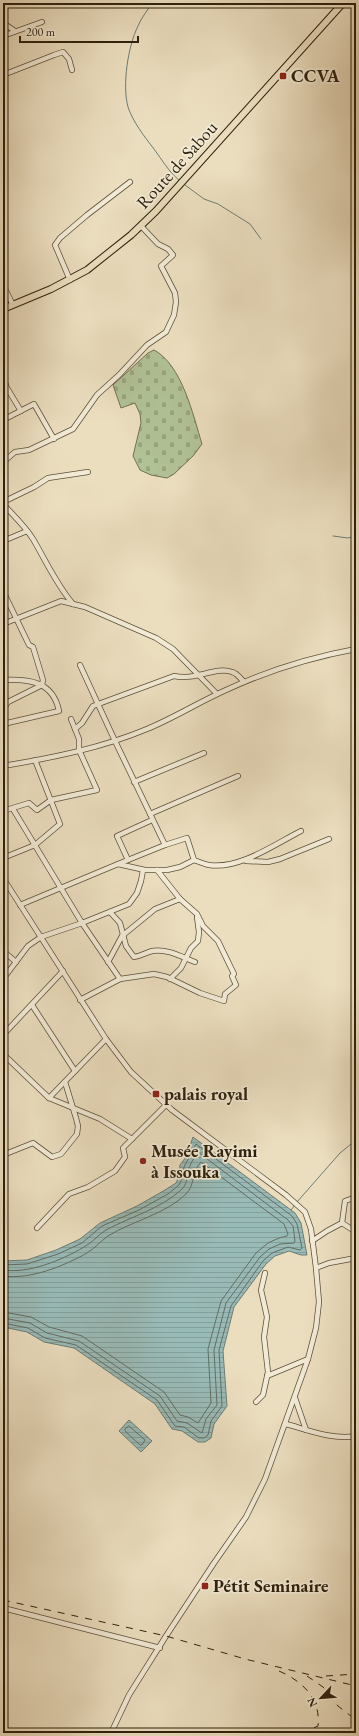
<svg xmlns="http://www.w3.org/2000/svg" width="359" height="1736" viewBox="0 0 359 1736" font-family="'EB Garamond',serif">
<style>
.cemetery{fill:url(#cemetery-stones);stroke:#707152}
.water{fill:url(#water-rules);stroke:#6e7d74}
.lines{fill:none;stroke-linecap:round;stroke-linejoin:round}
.shore{stroke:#646e62;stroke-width:1}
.stream{stroke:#6e7d74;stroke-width:1}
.minor-casing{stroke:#5d503a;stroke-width:6}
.major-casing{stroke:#2e200d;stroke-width:8}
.minor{stroke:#f2ead5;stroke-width:4.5}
.major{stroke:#ebdebf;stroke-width:6}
.rail{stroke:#2e200d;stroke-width:1;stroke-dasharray:7 7;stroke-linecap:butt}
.poi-dot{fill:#8f2418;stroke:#f2ead5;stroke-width:1.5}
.labels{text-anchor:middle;stroke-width:3.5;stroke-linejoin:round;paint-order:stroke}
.poi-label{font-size:18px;font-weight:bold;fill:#2e200d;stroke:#f2ead5;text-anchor:start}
.street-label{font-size:18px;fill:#2e200d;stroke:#f2ead5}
</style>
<defs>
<pattern id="cemetery-stones" width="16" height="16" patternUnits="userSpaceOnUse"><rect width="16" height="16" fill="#b1c297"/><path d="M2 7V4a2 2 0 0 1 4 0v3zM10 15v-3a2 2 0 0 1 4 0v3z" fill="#99a681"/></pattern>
<pattern id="water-rules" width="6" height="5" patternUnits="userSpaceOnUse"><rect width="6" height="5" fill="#99bbb8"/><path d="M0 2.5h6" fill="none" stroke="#84a09d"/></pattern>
</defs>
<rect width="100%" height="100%" fill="#ebdebf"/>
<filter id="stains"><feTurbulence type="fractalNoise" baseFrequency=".005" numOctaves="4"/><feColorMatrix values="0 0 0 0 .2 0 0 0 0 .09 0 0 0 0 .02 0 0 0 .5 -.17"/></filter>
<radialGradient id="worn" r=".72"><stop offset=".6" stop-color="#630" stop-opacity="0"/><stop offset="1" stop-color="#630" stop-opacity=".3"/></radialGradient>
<path class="cemetery" d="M 154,350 C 182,365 193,415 202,444 L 193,456 L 174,474 L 167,478 L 151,475 L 140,470 L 133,456 L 141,423 L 140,414 L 135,403 L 121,408 L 113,385 L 148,353 Z"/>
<g class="water">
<path d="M 193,1137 L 295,1213 L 301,1223 L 307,1255 L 301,1255 L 289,1251 L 275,1256 L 266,1264 L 234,1307 L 223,1351 L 227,1406 L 214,1424 L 211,1438 L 205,1442 L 198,1442 L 182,1431 L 172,1429 L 155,1404 L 74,1348 L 44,1342 L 27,1332 L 3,1327 L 3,1261 L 27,1260 L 56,1250 L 80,1239 L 100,1223 L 137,1206 L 165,1190 L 176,1183 L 179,1176 L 180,1165 L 186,1157 Z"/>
<path d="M 129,1420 L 152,1441 L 141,1452 L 119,1431 Z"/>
</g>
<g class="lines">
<g class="shore">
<path d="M 3,1265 L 27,1264 L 58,1254 L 82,1243 L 102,1226 L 139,1210 L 168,1194 L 179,1185 L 183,1177 L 184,1167 L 196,1144 L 292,1216 L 297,1224 L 302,1248 L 300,1250 L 288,1247 L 272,1253 L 263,1261 L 231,1306 L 219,1350 L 222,1406 L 211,1421 L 208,1435 L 204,1438 L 199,1438 L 184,1427 L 175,1426 L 157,1400 L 76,1345 L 45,1338 L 28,1328 L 3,1323"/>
<path d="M 3,1270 C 29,1274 62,1260 84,1247 C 92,1243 98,1235 106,1230 C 130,1217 160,1209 181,1190 C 187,1185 187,1178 188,1171 C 189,1166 195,1156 198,1152 L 288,1220 L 293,1226 L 295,1241 L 294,1243 L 280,1244 L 269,1249 L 260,1257 L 226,1303 L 214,1350 L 217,1405 L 206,1419 L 202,1433 L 187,1423 L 177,1421 L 160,1396 L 79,1341 L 47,1333 L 30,1323 L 3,1318"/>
<path d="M 3,1276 C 30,1280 64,1266 87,1253 C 95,1248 101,1241 108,1236 C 132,1221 166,1214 186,1194 C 195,1185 192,1171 201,1162 L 284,1224 L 288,1234 L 287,1236 L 279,1238 L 268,1243 L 256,1253 L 221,1301 L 208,1349 L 211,1403 L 198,1423 L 188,1417 L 180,1415 L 164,1392 L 82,1336 L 49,1327 L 31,1317 L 3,1312"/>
<path d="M 129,1426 L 145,1440 L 142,1445 L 140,1445 L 126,1432 L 125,1430 Z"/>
</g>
<g class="stream">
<path d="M 152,3 C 148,10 141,18 138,26 C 128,46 122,85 128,107 C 133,122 144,136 154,149 C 162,160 169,172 180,181"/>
<path d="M 185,185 L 204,199 L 218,204 L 250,224 L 261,239"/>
<path d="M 333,536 L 348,538 L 356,536"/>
<path d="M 297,1202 L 340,1153 L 356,1140"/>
<path d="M 291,1210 L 295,1205"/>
</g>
<defs>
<g id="minor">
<path d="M 3,23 L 15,31"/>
<path d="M 3,36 L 42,22"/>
<path d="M 3,75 L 54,55 L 63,52 L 69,59 L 72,70"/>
<path d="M 70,280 L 55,245 L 60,238 L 87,215 L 130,182"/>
<path d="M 3,285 L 13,305"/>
<path d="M 3,377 L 7,388 L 21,411"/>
<path d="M 3,420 L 34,404 L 54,439"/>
<path d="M 3,462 L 15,452 L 29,450 L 73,429 L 97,395 L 119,375 L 147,345 L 166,332 L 174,315 L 176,302 L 175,293 L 161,266 L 173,255 L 168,249 L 158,244 L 141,226"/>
<path d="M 3,502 L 34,487 L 48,478 L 88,472"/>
<path d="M 3,504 C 13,515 25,526 33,539 C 46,561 56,584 73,604"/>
<path d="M 3,541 L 27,531"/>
<path d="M 3,591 L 29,645 L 33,647 L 43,680 L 42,685 L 8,702 L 3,710"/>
<path d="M 3,624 L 61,601 L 85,607 L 156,638 L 173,649 L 217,694"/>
<path d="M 80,665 L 115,741 L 165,845"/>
<path d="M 3,680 C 29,679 53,681 59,711 L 3,724"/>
<path d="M 75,729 L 82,723 L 93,706 L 174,676 C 195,681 216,666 232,672 C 237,673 241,679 244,682"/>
<path d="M 3,766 C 51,758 102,748 147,729 C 174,718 199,702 226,690 C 267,671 312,657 356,649"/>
<path d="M 134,782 L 204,753"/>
<path d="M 13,809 L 82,923 L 120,979"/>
<path d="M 3,811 L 29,803 L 37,810 L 51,800 L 97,790 L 79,750 L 79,739 L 71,719"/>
<path d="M 150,814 L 238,776"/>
<path d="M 3,858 L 35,845 L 60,824 L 35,760"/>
<path d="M 128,860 L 117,836 L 152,820"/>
<path d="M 246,861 L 268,862 L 280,859 L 329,839"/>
<path d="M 118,864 L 165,845 L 187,838 L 194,860 C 199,862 204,864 209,865 C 239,870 275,844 301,831"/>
<path d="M 3,878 L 106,1039 L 131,1072 L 172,1110 L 286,1195 L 305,1212 L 311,1229 L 316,1268 L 319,1302 L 316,1328 L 308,1359 L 265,1479 L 246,1517 L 214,1563 L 166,1636 L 129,1695 L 111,1733"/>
<path d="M 20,905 L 118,864 L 145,870 L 167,870 L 180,867 L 194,860"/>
<path d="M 110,912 L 120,923 L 126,946 L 134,957 C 141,956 145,953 152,951 C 166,948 182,957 195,962"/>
<path d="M 3,951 L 16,962"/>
<path d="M 108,962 L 122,936 L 155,909 L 180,899"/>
<path d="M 3,979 L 28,946 L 41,937 L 82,923 L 129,904 L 137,893 L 141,881 L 143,870"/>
<path d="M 170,979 L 181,968 L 191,948 L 198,941 L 199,932 L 197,917"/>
<path d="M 80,1000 L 120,979 L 154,974 L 167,977 L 200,993 L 224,1001 L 225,994 L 236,985 L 232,976 L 234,974 L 218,941 L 203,926 L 197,914 L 180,899 L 157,870"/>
<path d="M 32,1005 L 75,1071"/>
<path d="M 3,1035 L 63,971"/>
<path d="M 3,1054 L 49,1098 L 100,1119 L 132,1139 L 166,1105"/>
<path d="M 49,1098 L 106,1039"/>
<path d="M 3,1155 L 33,1143 L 52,1157 L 61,1154 L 77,1134 L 78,1126 L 76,1118 L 65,1082"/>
<path d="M 342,1223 L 356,1232"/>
<path d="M 37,1228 L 69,1194 L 88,1187 L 115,1171 L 125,1157 L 123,1148 L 132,1139"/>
<path d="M 312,1241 L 327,1231 L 342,1223 L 345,1201 L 356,1197"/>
<path d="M 316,1268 L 329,1263 L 356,1258"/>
<path d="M 267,1376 L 308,1359"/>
<path d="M 295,1398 L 306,1430"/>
<path d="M 256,1402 L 263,1395 L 268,1372 L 264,1337 L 267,1317 L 261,1290 L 265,1273"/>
<path d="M 286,1424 C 308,1430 332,1440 356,1436"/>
<path d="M 3,1608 L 160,1648"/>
</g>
<path id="major" d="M 3,309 L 51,289 L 87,270 L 131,235 L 156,211 L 343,3"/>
</defs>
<use href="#minor" class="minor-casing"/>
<use href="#major" class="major-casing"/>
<use href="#minor" class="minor"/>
<use href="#major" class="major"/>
<g class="rail">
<path d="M 3,1600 L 166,1636 L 245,1659 L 356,1686"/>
<path d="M 279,1671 C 302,1681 321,1698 318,1726 L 309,1730 L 308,1733"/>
<path d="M 307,1676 L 323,1687 L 338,1706 L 356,1720"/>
<path d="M 326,1676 L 356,1674"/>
</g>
</g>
<g class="poi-dot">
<rect x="279" y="72" width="8" height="8" rx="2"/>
<rect x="152" y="1090" width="8" height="8" rx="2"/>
<circle cx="143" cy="1161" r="4"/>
<rect x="201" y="1582" width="8" height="8" rx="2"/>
</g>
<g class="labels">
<g class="poi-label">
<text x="291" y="82">CCVA</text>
<text x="164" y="1100">palais royal</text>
<text x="151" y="1157">Musée Rayimi<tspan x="151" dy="21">à Issouka</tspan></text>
<text x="213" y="1592">Pétit Seminaire</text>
</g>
<g class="street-label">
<text transform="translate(177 165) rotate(-48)" y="6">Route de Sabou</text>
</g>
</g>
<rect width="359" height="1736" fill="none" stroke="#ebdebf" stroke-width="16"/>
<rect x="4" y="4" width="351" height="1728" fill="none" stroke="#2e200d" stroke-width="2"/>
<rect x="8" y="8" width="343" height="1720" fill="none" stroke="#2e200d"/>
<g transform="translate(321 1698) rotate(244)" stroke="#f2ead5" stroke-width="3" paint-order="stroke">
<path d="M0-3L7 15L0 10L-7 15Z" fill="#2e200d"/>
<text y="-6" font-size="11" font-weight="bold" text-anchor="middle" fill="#2e200d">N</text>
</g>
<path d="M20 36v6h118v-6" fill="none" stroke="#2e200d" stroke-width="2"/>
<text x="26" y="36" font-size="12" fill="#2e200d" stroke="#f2ead5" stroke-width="3" paint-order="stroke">200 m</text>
<rect width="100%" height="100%" filter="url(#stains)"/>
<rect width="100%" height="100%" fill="url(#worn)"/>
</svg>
